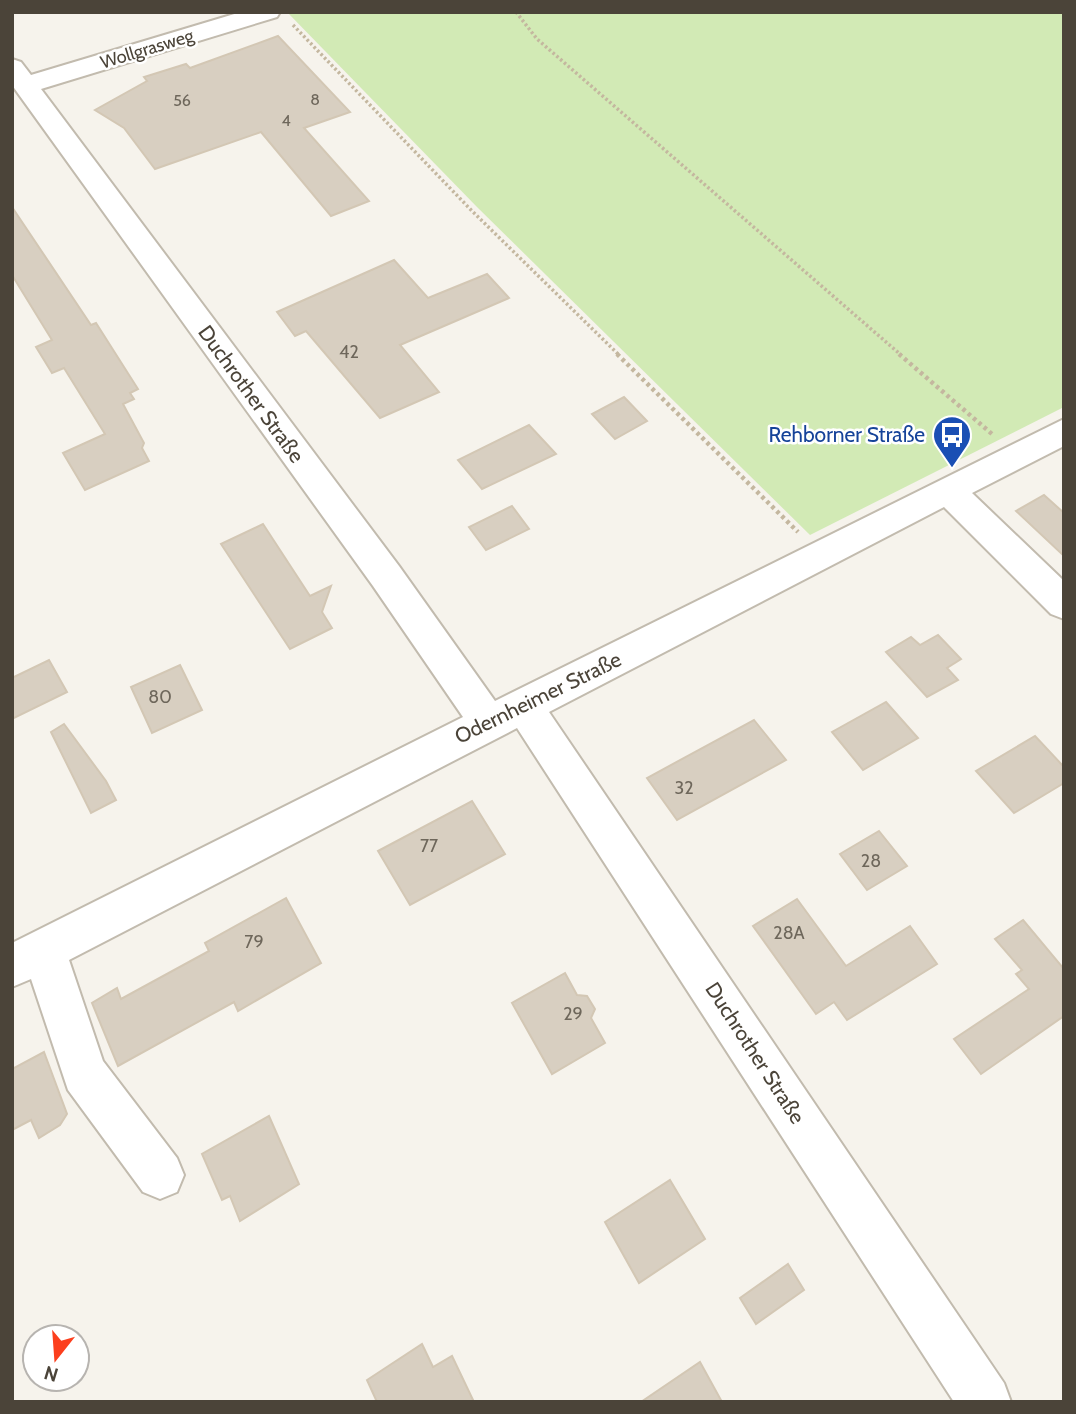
<svg xmlns="http://www.w3.org/2000/svg" width="1076" height="1414" viewBox="0 0 1076 1414" font-family="Cabin,sans-serif">
<style>
.green{fill:#d2eab5}
.building{fill:#d8cfc1;stroke:#d3c7b4;stroke-width:2}
.lines{fill:none;stroke-linecap:round;stroke-linejoin:round}
.minor-casing{stroke:#c2bbae;stroke-width:4}
.path-far1{stroke:#c4b79f;stroke-width:3.5;stroke-dasharray:2.5 2.5;stroke-linecap:butt}
.path{stroke:#c4b79f;stroke-width:4.5;stroke-dasharray:3.5 3.5;stroke-linecap:butt}
.minor{fill:#fff;fill-rule:evenodd}
.labels{text-anchor:middle;stroke-width:5;stroke-linejoin:round;paint-order:stroke}
.far-number-label{font-size:16px;fill:#6e675b}
.far-street-label{font-size:18px;fill:#4b4439;stroke:#fff}
.number-label{font-size:18px;fill:#6e675b}
.street-label{font-size:21px;fill:#4b4439;stroke:#fff}
.transit-label{font-size:21px;fill:#164399;stroke:#fff;text-anchor:end}
</style>
<rect width="100%" height="100%" fill="#f6f3ec"/>
<path class="green" d="M 287,12 L 1064,12 L 1064,407 L 810,535 L 477,207 Z"/>
<g class="building">
<path d="M 278,36 L 350,112 L 304,128 L 369,201 L 331,216 L 261,132 L 155,169 L 124,128 L 95,110 L 147,81 L 144,77 L 186,64 L 190,68 Z"/>
<path d="M 12,207 L 91,325 L 96,323 L 138,389 L 130,393 L 134,399 L 123,404 L 144,443 L 142,448 L 149,461 L 85,490 L 63,453 L 105,434 L 64,368 L 52,373 L 36,347 L 52,340 L 12,275 Z"/>
<path d="M 394,260 L 428,298 L 487,274 L 509,298 L 400,345 L 439,392 L 380,418 L 306,331 L 295,336 L 277,312 Z"/>
<path d="M 624,397 L 647,421 L 615,439 L 592,414 Z"/>
<path d="M 529,425 L 556,454 L 482,489 L 458,460 Z"/>
<path d="M 1044,495 L 1064,513 L 1064,556 L 1016,511 Z"/>
<path d="M 512,506 L 529,529 L 486,550 L 469,527 Z"/>
<path d="M 263,524 L 310,596 L 331,586 L 322,612 L 332,628 L 290,649 L 221,544 Z"/>
<path d="M 938,635 L 961,659 L 947,668 L 958,680 L 927,697 L 886,652 L 911,637 L 920,645 Z"/>
<path d="M 49,660 L 67,692 L 12,719 L 12,678 Z"/>
<path d="M 180,665 L 202,710 L 152,733 L 131,687 Z"/>
<path d="M 886,702 L 918,738 L 863,770 L 832,732 Z"/>
<path d="M 754,720 L 786,760 L 677,820 L 647,778 Z"/>
<path d="M 64,724 L 106,781 L 116,800 L 91,813 L 51,732 Z"/>
<path d="M 1035,736 L 1064,767 L 1064,783 L 1014,813 L 976,771 Z"/>
<path d="M 472,801 L 505,854 L 410,905 L 378,851 Z"/>
<path d="M 879,831 L 907,866 L 867,890 L 840,854 Z"/>
<path d="M 286,898 L 321,963 L 238,1011 L 234,1002 L 118,1066 L 92,1003 L 117,988 L 121,999 L 209,951 L 205,943 Z"/>
<path d="M 797,899 L 846,966 L 910,926 L 937,964 L 847,1020 L 834,1002 L 816,1014 L 753,926 Z"/>
<path d="M 1023,920 L 1064,969 L 1064,1016 L 981,1074 L 954,1039 L 1029,989 L 1016,974 L 1022,970 L 995,939 Z"/>
<path d="M 565,973 L 577,995 L 587,996 L 595,1009 L 591,1018 L 605,1043 L 552,1074 L 512,1003 Z"/>
<path d="M 44,1052 L 67,1114 L 60,1125 L 39,1138 L 31,1120 L 12,1130 L 12,1069 Z"/>
<path d="M 269,1116 L 299,1184 L 240,1221 L 230,1196 L 222,1200 L 202,1154 Z"/>
<path d="M 670,1180 L 705,1239 L 639,1283 L 605,1222 Z"/>
<path d="M 788,1264 L 804,1290 L 756,1324 L 740,1298 Z"/>
<path d="M 422,1344 L 433,1367 L 452,1356 L 474,1402 L 377,1402 L 367,1380 Z"/>
<path d="M 700,1362 L 722,1402 L 641,1402 Z"/>
</g>
<g class="lines">
<defs>
<path id="minor" d="M 241,12 L 280,12 L 277,17 L 41,89 L 399,566 L 495,701 L 1064,419 L 1064,446 L 972,493 L 1064,581 L 1064,619 L 1051,614 L 944,507 L 549,712 L 1004,1383 L 1011,1402 L 954,1402 L 517,728 L 69,960 L 103,1061 L 177,1158 L 184,1175 L 177,1192 L 160,1199 L 143,1192 L 68,1090 L 31,979 L 12,987 L 12,943 L 463,717 L 373,586 L 12,85 L 12,59 L 21,62 L 31,75 Z"/>
</defs>
<use href="#minor" class="minor-casing"/>
<g class="path-far1">
<path d="M 516,12 L 537,39 L 901,355"/>
<path d="M 293,25 L 473,212 L 619,355"/>
</g>
<g class="path">
<path d="M 617,354 L 798,532"/>
<path d="M 899,354 L 992,434"/>
</g>
<use href="#minor" class="minor"/>
</g>
<defs>
<symbol id="bus-pin" viewBox="-11 -11 22 30"><path d="M0 17L-7.5 6A9.5 9.5 0 1 1 7.5 6Z" fill="#1a4fb4" stroke="#fff"/><path d="M-5-6H5V4H4V6H2V4H-2V6H-4V4H-5ZM-3.5-4V0h7V-4ZM-3.5 1.2v1.5H-2V1.2ZM2 1.2v1.5H3.5V1.2Z" fill="#fff"/></symbol>
</defs>
<g fill-rule="evenodd">
<use href="#bus-pin" x="930" y="413" width="44" height="60"/>
</g>
<g class="labels">
<g class="far-number-label">
<text x="315" y="105">8</text>
<text x="182" y="106">56</text>
<text x="286" y="126">4</text>
</g>
<g class="far-street-label">
<text transform="translate(147 49) rotate(-17)" y="6">Wollgrasweg</text>
</g>
<g class="number-label">
<text x="349" y="358">42</text>
<text x="160" y="703">80</text>
<text x="684" y="794">32</text>
<text x="429" y="852">77</text>
<text x="871" y="867">28</text>
<text x="789" y="939">28A</text>
<text x="254" y="948">79</text>
<text x="573" y="1020">29</text>
</g>
<g class="street-label">
<text transform="translate(251 394) rotate(54)" y="7">Duchrother Straße</text>
<text transform="translate(538 698) rotate(-26)" y="7">Odernheimer Straße</text>
<text transform="translate(755 1053) rotate(57)" y="7">Duchrother Straße</text>
</g>
<g class="transit-label">
<text x="925" y="442">Rehborner Straße</text>
</g>
</g>
<rect width="1076" height="1414" fill="none" stroke="#4b4439" stroke-width="28"/>
<g transform="translate(56 1358) rotate(197)"><circle r="33" fill="#ffffff" stroke="#b7b4b0" stroke-width="2"/>
<path d="M0-5L12 26L0 18L-12 26Z" fill="#fc3f1d"/>
<text y="-10" font-size="19" font-weight="bold" text-anchor="middle" fill="#4b4439">N</text>
</g>
</svg>
